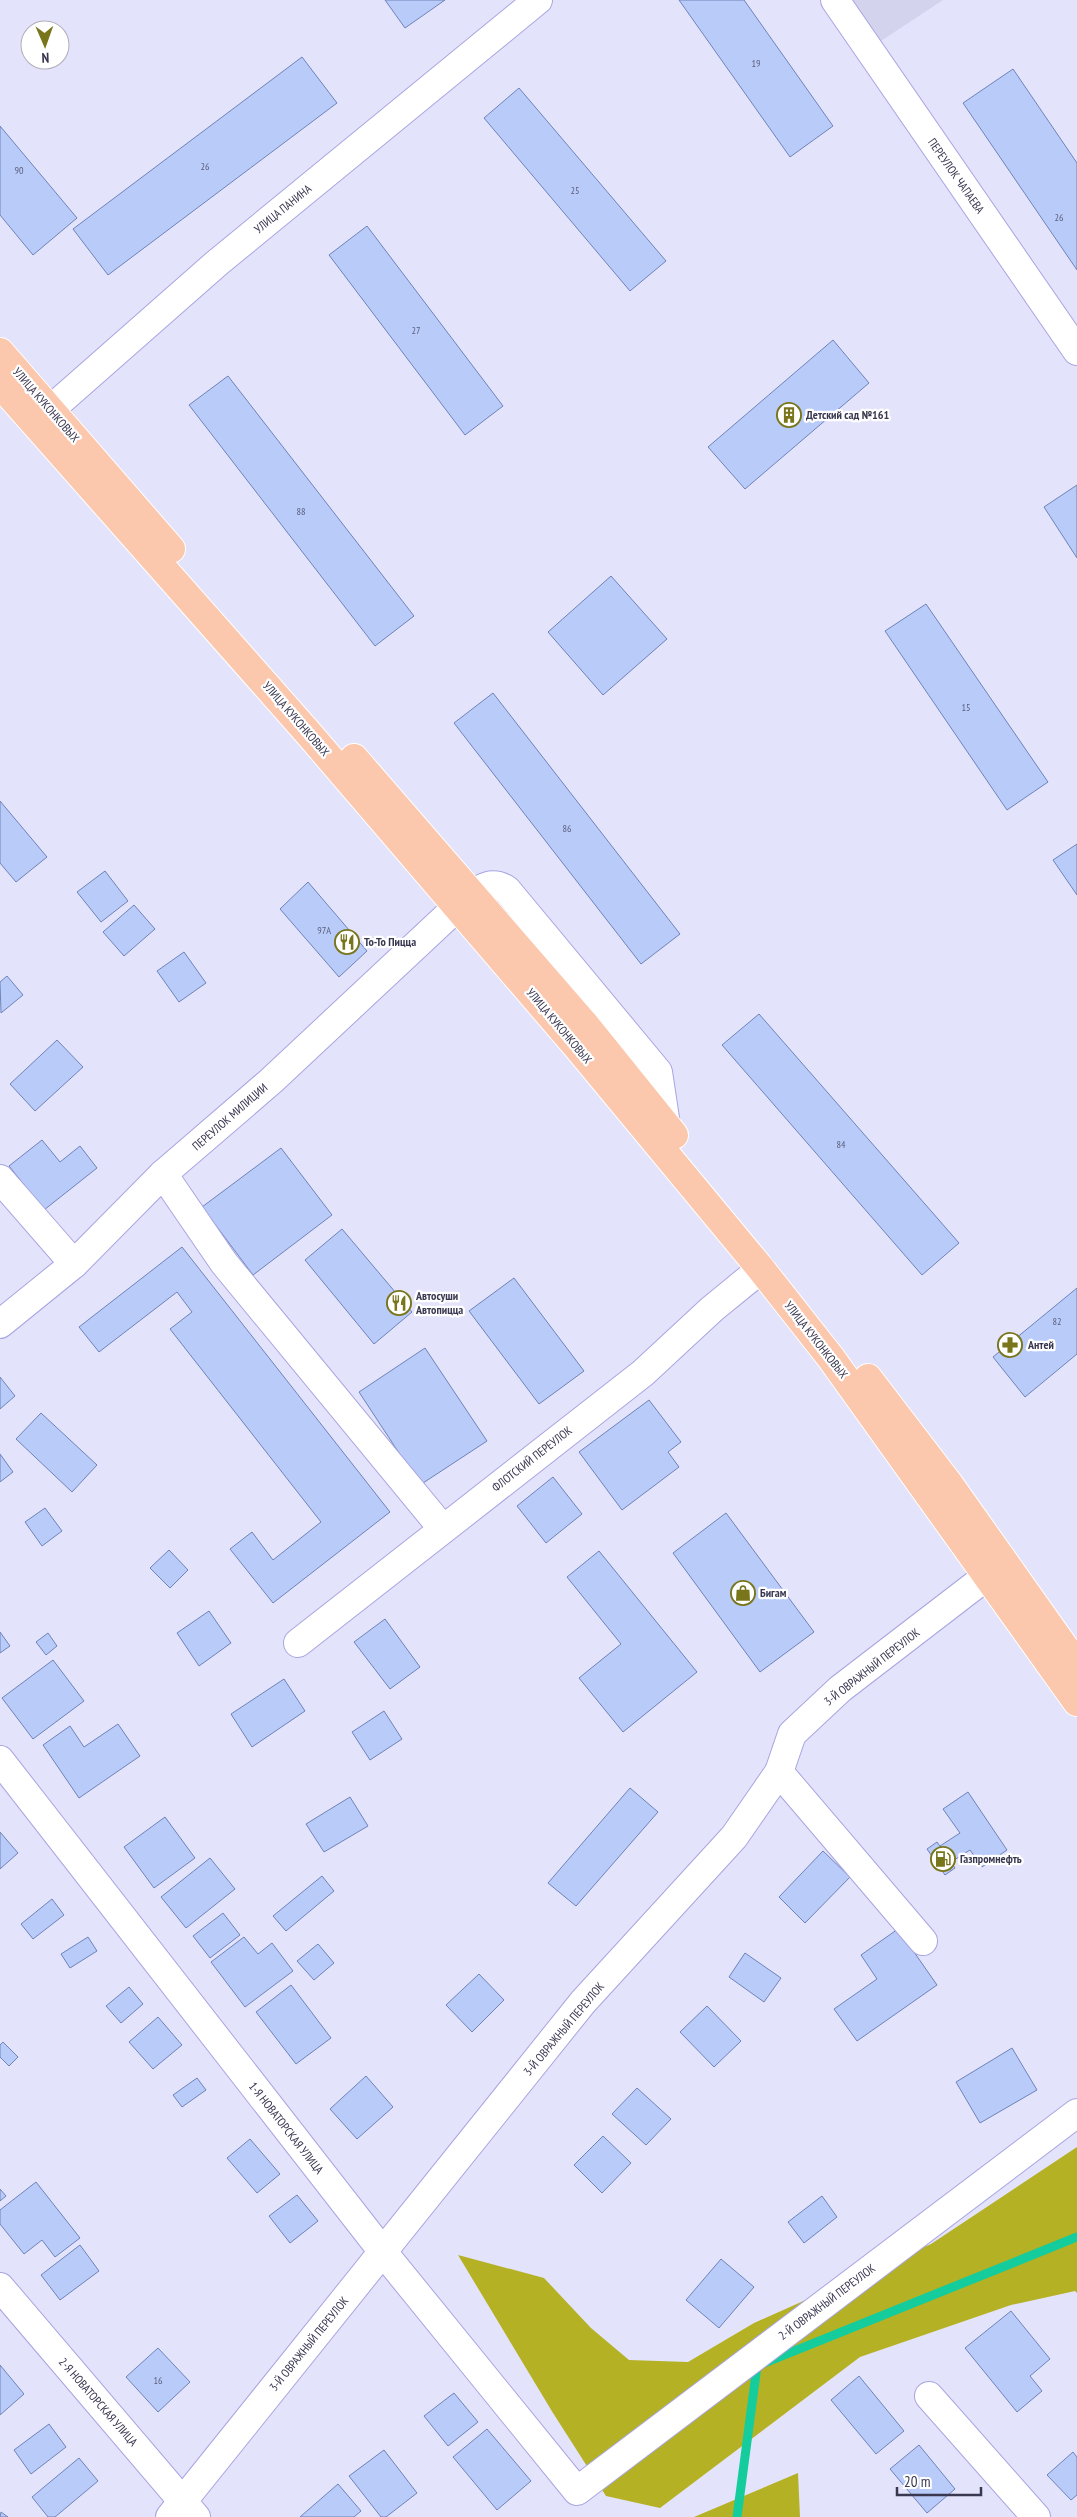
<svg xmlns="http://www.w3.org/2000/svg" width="1077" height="2517" viewBox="0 0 1077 2517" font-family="'PT Sans Narrow',sans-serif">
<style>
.built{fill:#d4d3ed}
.forest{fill:#b5b124}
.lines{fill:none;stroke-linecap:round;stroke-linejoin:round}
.stream{stroke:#14cc9c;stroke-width:9}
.building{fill:#b9cbf9;stroke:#6e83b8}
.street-casing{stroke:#a9a5e0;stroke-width:30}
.primary-casing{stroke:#fff;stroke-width:30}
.street{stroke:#fff;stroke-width:28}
.primary{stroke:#fbc8ad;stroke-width:28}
.labels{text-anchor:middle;stroke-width:4.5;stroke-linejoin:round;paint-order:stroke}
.number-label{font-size:10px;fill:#5a5d7b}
.street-label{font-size:12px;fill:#3a3851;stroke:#fff}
.poi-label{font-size:12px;font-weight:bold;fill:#3a3851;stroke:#fff;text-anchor:start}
</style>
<rect width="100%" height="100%" fill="#e4e3fc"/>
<path class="built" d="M 853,0 L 943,0 L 881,41 Z"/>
<g class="forest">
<path d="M 1077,2147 L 1077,2293 L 1075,2291 L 1011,2305 L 860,2357 L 660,2508 L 606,2496 L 553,2413 L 458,2255 L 544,2278 L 591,2328 L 629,2360 L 688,2362 L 754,2323 L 931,2244 Z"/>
<path d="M 798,2473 L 800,2517 L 694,2517 Z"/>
</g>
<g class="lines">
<path class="stream" d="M 737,2517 L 757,2366 L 1077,2237"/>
</g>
<g class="building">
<path d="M 385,0 L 445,0 L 405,28 Z"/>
<path d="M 679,0 L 744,0 L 833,126 L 790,157 Z"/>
<path d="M 302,57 L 337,103 L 108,275 L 73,229 Z"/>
<path d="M 1013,69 L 1077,163 L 1077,270 L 963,103 Z"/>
<path d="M 519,88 L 666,261 L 630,291 L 484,118 Z"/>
<path d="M 0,126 L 77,218 L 33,255 L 0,215 Z"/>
<path d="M 367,226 L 503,406 L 465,435 L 329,255 Z"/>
<path d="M 833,340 L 869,383 L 745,489 L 708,447 Z"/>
<path d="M 228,376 L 414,616 L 375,646 L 189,405 Z"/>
<path d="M 1077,485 L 1077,558 L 1044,507 Z"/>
<path d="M 611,576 L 667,639 L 603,695 L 548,632 Z"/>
<path d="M 926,604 L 1048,782 L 1007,810 L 885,631 Z"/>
<path d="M 493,693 L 680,934 L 641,964 L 454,723 Z"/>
<path d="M 0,801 L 47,857 L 16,882 L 0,863 Z"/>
<path d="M 1077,844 L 1077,895 L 1053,860 Z"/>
<path d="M 105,871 L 128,901 L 101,922 L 77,892 Z"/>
<path d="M 308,882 L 367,951 L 339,977 L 280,909 Z"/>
<path d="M 134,905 L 155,929 L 124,956 L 103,932 Z"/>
<path d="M 184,952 L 206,983 L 179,1002 L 157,971 Z"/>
<path d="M 7,976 L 23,995 L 1,1013 L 0,982 Z"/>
<path d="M 759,1014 L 959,1243 L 922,1275 L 722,1045 Z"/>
<path d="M 57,1040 L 83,1067 L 35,1111 L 10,1084 Z"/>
<path d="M 42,1140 L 60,1162 L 80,1146 L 97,1168 L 44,1210 L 9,1166 Z"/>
<path d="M 281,1148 L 332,1215 L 253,1275 L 202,1207 Z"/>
<path d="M 342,1229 L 412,1312 L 374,1344 L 305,1260 Z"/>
<path d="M 182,1247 L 390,1512 L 273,1603 L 230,1549 L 252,1532 L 273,1560 L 321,1522 L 170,1329 L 192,1312 L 177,1292 L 99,1352 L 79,1327 Z"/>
<path d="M 514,1278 L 584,1371 L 539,1404 L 469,1311 Z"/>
<path d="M 1077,1288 L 1077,1354 L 1025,1397 L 993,1357 Z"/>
<path d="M 425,1348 L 487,1441 L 420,1485 L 359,1392 Z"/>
<path d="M 0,1377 L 15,1396 L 0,1409 Z"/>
<path d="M 649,1400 L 681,1442 L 668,1452 L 679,1467 L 622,1510 L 579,1452 Z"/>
<path d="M 41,1413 L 97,1465 L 72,1492 L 16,1439 Z"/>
<path d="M 0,1454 L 13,1472 L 0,1482 Z"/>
<path d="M 553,1477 L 582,1514 L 546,1543 L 517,1506 Z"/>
<path d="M 45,1508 L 62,1531 L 42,1546 L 25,1522 Z"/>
<path d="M 726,1513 L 814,1632 L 760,1672 L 673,1553 Z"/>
<path d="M 169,1550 L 188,1570 L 170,1588 L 150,1568 Z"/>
<path d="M 599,1551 L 697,1672 L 623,1732 L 579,1678 L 621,1644 L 567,1577 Z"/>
<path d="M 209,1611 L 231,1643 L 199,1666 L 177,1633 Z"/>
<path d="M 385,1619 L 420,1667 L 390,1689 L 354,1642 Z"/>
<path d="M 0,1632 L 10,1646 L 0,1653 Z"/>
<path d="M 48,1633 L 57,1646 L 46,1655 L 36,1642 Z"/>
<path d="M 53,1660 L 84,1701 L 33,1739 L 2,1698 Z"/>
<path d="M 284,1679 L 305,1711 L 252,1747 L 231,1714 Z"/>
<path d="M 384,1711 L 402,1739 L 370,1760 L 352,1732 Z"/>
<path d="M 118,1724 L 140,1756 L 79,1798 L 43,1745 L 70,1726 L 84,1747 Z"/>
<path d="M 630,1788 L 658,1812 L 576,1906 L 548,1883 Z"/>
<path d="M 968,1792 L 1007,1850 L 982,1867 L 970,1850 L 951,1862 L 940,1846 L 960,1833 L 943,1809 Z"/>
<path d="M 350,1797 L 368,1826 L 324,1852 L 306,1824 Z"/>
<path d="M 165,1817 L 195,1858 L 154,1888 L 124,1847 Z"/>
<path d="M 0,1832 L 18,1853 L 0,1869 Z"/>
<path d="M 937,1842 L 955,1868 L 945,1875 L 927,1849 Z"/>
<path d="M 823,1851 L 850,1877 L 805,1923 L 779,1897 Z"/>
<path d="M 210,1858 L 235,1889 L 186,1928 L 161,1897 Z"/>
<path d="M 322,1876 L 334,1891 L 286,1931 L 273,1916 Z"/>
<path d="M 52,1899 L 64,1915 L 33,1939 L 21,1924 Z"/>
<path d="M 223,1913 L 240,1935 L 210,1958 L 193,1936 Z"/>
<path d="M 898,1929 L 937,1985 L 857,2041 L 834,2009 L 877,1979 L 861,1955 Z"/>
<path d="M 88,1937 L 97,1951 L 70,1968 L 61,1954 Z"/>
<path d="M 244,1937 L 258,1954 L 272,1943 L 293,1971 L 245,2007 L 211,1962 Z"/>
<path d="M 318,1944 L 334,1963 L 314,1980 L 297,1961 Z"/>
<path d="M 745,1953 L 781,1978 L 764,2002 L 729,1977 Z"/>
<path d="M 479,1974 L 504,2000 L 472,2032 L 446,2005 Z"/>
<path d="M 291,1985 L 331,2038 L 296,2064 L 256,2012 Z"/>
<path d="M 129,1987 L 143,2004 L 121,2023 L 106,2006 Z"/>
<path d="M 707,2006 L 741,2041 L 714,2067 L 680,2032 Z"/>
<path d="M 158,2017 L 182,2045 L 153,2069 L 129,2042 Z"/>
<path d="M 3,2042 L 18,2057 L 9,2066 L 0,2057 L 0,2045 Z"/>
<path d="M 1012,2048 L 1037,2090 L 980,2123 L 956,2082 Z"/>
<path d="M 366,2076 L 393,2107 L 357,2139 L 330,2109 Z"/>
<path d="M 197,2078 L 206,2090 L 182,2107 L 173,2095 Z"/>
<path d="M 637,2088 L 671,2119 L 646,2145 L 612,2114 Z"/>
<path d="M 603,2136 L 631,2163 L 602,2193 L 574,2165 Z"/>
<path d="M 250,2139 L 280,2174 L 257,2193 L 227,2158 Z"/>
<path d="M 36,2182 L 80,2238 L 55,2257 L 42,2240 L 24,2254 L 0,2224 L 0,2210 Z"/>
<path d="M 0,2189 L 6,2196 L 0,2201 Z"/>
<path d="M 297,2195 L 318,2221 L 290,2243 L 269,2216 Z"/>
<path d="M 822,2196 L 837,2217 L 804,2243 L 788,2222 Z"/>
<path d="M 80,2245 L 99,2271 L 60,2300 L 41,2275 Z"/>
<path d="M 721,2259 L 754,2287 L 719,2328 L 686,2300 Z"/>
<path d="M 1011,2311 L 1050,2359 L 1030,2376 L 1042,2391 L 1017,2412 L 965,2348 Z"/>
<path d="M 158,2348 L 190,2382 L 158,2412 L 126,2377 Z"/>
<path d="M 0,2365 L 24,2394 L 0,2415 Z"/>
<path d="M 859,2376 L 904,2431 L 876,2454 L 831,2400 Z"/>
<path d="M 454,2393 L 478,2422 L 448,2446 L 424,2416 Z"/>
<path d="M 49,2424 L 66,2447 L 31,2474 L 14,2450 Z"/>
<path d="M 487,2429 L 531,2481 L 497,2510 L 453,2457 Z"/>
<path d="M 919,2445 L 955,2489 L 927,2513 L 890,2469 Z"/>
<path d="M 384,2450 L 417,2493 L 386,2517 L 381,2517 L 349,2476 Z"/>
<path d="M 1073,2452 L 1077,2457 L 1077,2495 L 1071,2500 L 1047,2475 Z"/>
<path d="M 79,2458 L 98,2481 L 55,2517 L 48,2517 L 32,2497 Z"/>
<path d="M 338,2484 L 361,2511 L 354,2517 L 300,2517 Z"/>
<path d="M 1,2512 L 8,2517 L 0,2517 Z"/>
</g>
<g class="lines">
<defs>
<g id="street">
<path d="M 835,0 L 1077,351"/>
<path d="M 50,410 L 217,263 L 538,0"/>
<path d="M 473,893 C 486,886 494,881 507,890 L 658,1072 L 666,1125"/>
<path d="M 163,1174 L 224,1263 L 443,1529"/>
<path d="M 0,1179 L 74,1264"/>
<path d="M 0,1324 L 74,1264 L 163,1174 L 271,1081 L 457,907"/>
<path d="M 298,1643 L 643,1373 L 712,1309 L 761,1269"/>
<path d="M 0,1760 L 383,2252 L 577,2491 L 1077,2113"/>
<path d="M 779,1772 L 923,1941"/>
<path d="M 0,2287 L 196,2517"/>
<path d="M 929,2396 L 1036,2517"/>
<path d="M 170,2517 L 583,2002 L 734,1837 L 779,1772 L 792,1734 L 840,1689 L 987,1576"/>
</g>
<g id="primary">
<path d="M 0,352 L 171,549"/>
<path d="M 0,384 L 309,734 L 578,1048 L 761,1269 L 831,1358 L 1077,1702"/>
<path d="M 354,758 L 587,1027 L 674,1135"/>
<path d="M 868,1378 L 949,1484 L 1077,1665"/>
</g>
</defs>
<use href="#street" class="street-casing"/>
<use href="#primary" class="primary-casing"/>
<use href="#street" class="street"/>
<use href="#primary" class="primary"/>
</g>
<defs>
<symbol id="building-ring" viewBox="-11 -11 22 22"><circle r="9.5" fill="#fff" stroke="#78751a" stroke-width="1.5"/><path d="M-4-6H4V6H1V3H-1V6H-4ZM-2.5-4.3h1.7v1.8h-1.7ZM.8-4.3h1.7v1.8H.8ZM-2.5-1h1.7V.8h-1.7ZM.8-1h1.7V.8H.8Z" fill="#78751a"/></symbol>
<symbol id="restaurant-ring" viewBox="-11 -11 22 22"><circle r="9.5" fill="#fff" stroke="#78751a" stroke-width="1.5"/><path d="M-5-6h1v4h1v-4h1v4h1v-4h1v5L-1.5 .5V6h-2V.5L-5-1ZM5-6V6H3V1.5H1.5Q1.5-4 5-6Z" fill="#78751a"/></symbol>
<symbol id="pharmacy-ring" viewBox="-11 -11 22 22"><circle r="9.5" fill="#fff" stroke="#78751a" stroke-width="1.5"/><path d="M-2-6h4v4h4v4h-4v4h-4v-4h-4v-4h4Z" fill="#78751a"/></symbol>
<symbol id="shop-ring" viewBox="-11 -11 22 22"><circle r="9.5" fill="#fff" stroke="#78751a" stroke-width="1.5"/><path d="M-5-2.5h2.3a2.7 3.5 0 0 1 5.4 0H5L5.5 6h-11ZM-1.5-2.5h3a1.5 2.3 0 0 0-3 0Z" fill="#78751a"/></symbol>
<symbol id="fuel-ring" viewBox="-11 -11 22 22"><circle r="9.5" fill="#fff" stroke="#78751a" stroke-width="1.5"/><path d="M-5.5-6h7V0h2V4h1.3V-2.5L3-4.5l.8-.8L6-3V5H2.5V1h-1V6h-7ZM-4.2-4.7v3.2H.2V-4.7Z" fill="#78751a"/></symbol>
</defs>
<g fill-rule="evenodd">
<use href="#building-ring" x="775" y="401" width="28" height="28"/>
<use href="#restaurant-ring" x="333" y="928" width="28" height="28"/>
<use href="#restaurant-ring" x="385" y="1289" width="28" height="28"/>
<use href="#pharmacy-ring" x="996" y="1331" width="28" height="28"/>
<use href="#shop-ring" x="729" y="1579" width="28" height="28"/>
<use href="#fuel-ring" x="929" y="1845" width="28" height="28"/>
</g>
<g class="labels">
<g class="number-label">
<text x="756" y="67">19</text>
<text x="205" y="170">26</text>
<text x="19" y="174">90</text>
<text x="575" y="194">25</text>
<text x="1059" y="221">26</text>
<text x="416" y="334">27</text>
<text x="301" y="515">88</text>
<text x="966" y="711">15</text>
<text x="567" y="832">86</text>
<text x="324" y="934">97А</text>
<text x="841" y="1148">84</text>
<text x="1057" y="1325">82</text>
<text x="158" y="2384">16</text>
</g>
<g class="street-label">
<text transform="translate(956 176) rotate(55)" y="4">ПЕРЕУЛОК ЧАПАЕВА</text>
<text transform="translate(283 209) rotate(-39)" y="4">УЛИЦА ПАНИНА</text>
<text transform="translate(46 405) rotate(49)" y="4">УЛИЦА КУКОНКОВЫХ</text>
<text transform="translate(296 719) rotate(49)" y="4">УЛИЦА КУКОНКОВЫХ</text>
<text transform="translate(559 1026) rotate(50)" y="4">УЛИЦА КУКОНКОВЫХ</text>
<text transform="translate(230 1117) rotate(-41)" y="4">ПЕРЕУЛОК МИЛИЦИИ</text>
<text transform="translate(816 1340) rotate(52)" y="4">УЛИЦА КУКОНКОВЫХ</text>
<text transform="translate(532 1459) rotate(-38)" y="4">ФЛОТСКИЙ ПЕРЕУЛОК</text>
<text transform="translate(872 1667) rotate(-38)" y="4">3-Й ОВРАЖНЫЙ ПЕРЕУЛОК</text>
<text transform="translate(564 2029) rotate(-50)" y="4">3-Й ОВРАЖНЫЙ ПЕРЕУЛОК</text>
<text transform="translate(286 2128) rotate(52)" y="4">1-Я НОВАТОРСКАЯ УЛИЦА</text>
<text transform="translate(827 2302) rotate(-37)" y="4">2-Й ОВРАЖНЫЙ ПЕРЕУЛОК</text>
<text transform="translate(309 2344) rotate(-51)" y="4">3-Й ОВРАЖНЫЙ ПЕРЕУЛОК</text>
<text transform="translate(98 2402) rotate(49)" y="4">2-Я НОВАТОРСКАЯ УЛИЦА</text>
</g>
<g class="poi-label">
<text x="806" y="419">Детский сад №161</text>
<text x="364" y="946">То-То Пицца</text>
<text x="416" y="1300">Автосуши<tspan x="416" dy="14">Автопицца</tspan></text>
<text x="1028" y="1349">Антей</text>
<text x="760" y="1597">Бигам</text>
<text x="960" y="1863">Газпромнефть</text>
</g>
</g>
<g transform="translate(45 45) rotate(178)"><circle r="24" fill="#ffffff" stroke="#b0afb9"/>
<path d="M0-4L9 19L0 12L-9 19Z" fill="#78751a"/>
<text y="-8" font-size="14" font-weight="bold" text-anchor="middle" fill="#3a3851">N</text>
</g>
<path d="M897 2487v8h84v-8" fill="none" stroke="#3a3851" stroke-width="2.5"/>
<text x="904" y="2487" font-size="15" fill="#3a3851" stroke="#ffffff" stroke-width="4" paint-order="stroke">20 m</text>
</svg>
